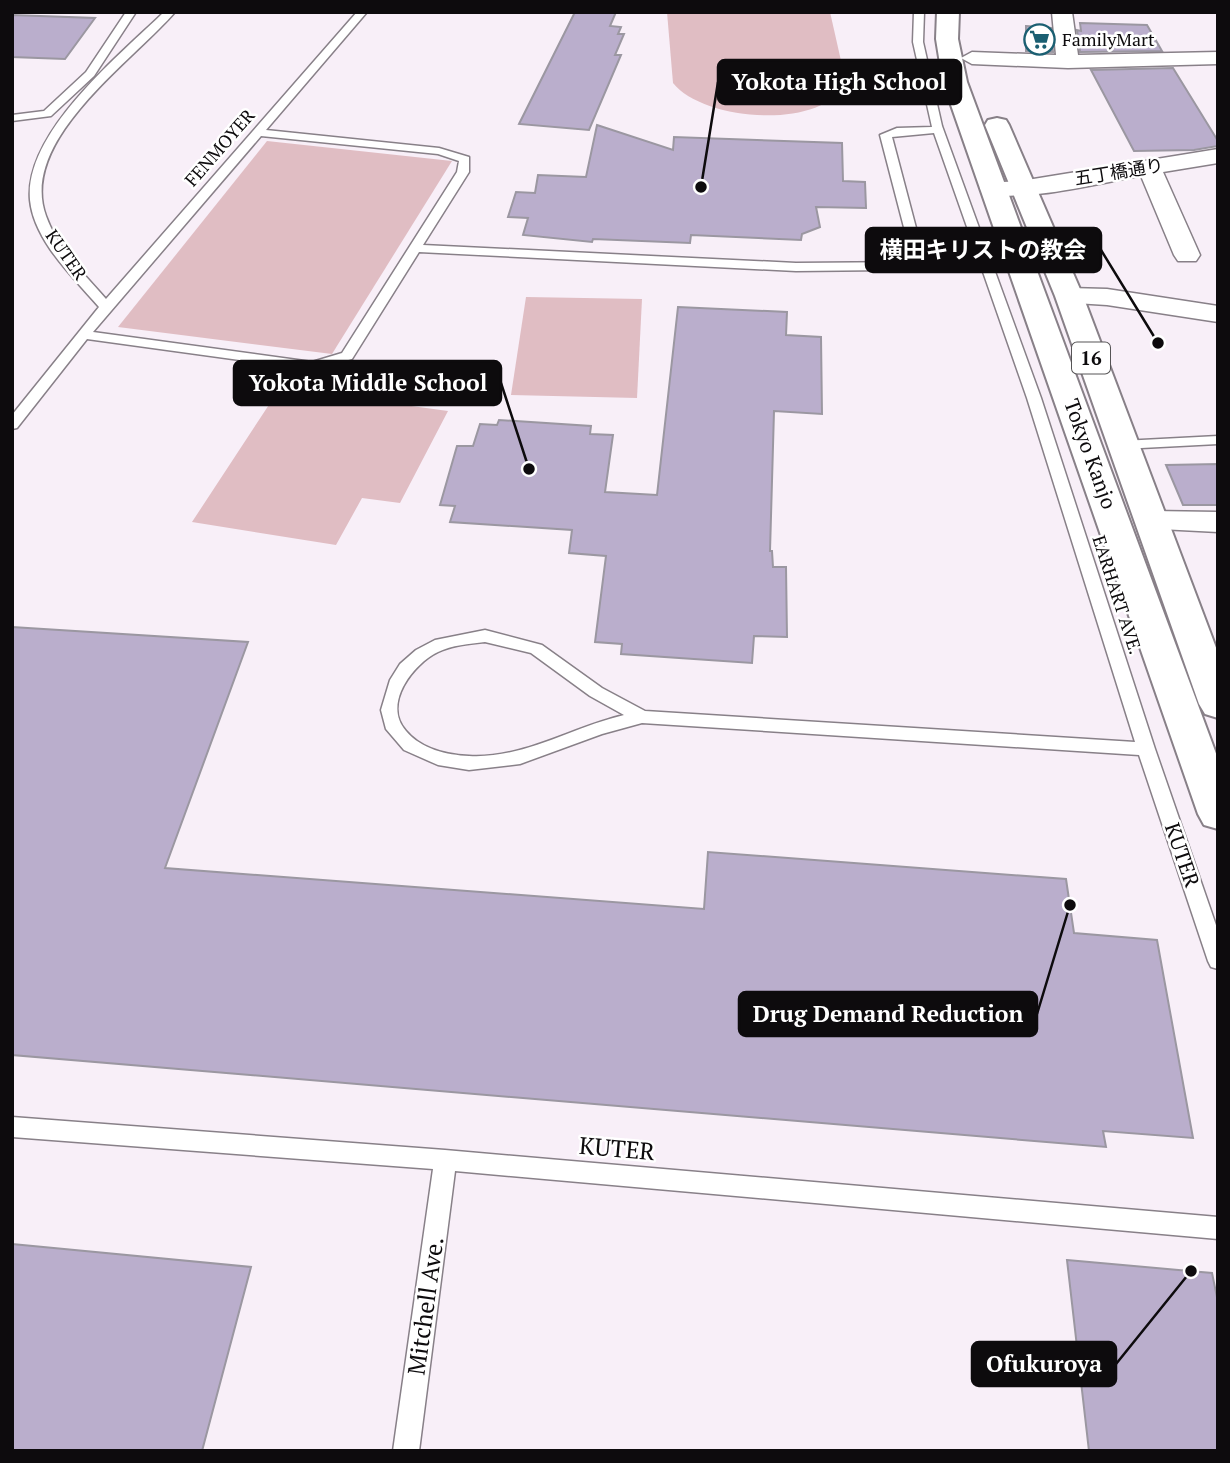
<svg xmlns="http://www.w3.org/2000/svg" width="1230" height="1463" viewBox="0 0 1230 1463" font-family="'PT Serif','Noto Sans JP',serif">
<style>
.green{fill:#e0bdc3}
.building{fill:#baaecc;stroke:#9b97a1;stroke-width:2}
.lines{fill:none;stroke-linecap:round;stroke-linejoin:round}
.service-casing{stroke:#888088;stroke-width:3}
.minor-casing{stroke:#888088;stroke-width:3}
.trunk-casing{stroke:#888088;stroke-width:4}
.service{fill:#fff;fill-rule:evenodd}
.minor{fill:#fff;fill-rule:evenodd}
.trunk{fill:#fff;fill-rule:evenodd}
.labels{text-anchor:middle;stroke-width:5;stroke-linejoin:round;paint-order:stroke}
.far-poi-label{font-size:18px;fill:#0d0b0d;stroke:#fff;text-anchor:start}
.far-street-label{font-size:18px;fill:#0d0b0d;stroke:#fff}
.shield{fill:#fff;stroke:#565456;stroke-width:2}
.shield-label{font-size:19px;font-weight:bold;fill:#0d0b0d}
.street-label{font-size:21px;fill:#0d0b0d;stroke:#fff}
.near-street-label{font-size:24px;fill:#0d0b0d;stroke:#fff}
.leader{fill:none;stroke:#0d0b0d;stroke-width:2.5}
.callout-dot{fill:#0d0b0d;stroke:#fff;stroke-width:2.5}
.callout{fill:#0d0b0d;stroke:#0d0b0d;stroke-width:2.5}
.callout-label{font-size:23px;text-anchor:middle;font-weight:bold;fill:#fff}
</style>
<rect width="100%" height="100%" fill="#f8eff8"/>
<g class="green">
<path d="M 667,12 L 830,12 L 846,83 C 821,131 703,121 673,83 Z"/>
<path d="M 267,141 L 452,161 L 332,354 L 118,327 Z"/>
<path d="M 526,297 L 642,299 L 637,398 L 511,395 Z"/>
<path d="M 280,388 L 448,411 L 400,503 L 362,498 L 336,545 L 192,522 Z"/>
</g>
<g class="building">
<path d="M 575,12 L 616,12 L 610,26 L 621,27 L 618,34 L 624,34 L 615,55 L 621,55 L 589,130 L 519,124 Z"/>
<path d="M 12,15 L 95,18 L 65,59 L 12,57 Z"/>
<path d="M 1080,23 L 1147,25 L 1162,51 L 1080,52 L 1077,30 L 1081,31 Z"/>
<path d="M 1026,26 L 1051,28 L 1053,52 L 1026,51 Z"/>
<path d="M 1173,68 L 1218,141 L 1218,146 L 1194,150 L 1134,151 L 1091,70 Z"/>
<path d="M 597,125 L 673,150 L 674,137 L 842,143 L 843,181 L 865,182 L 866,208 L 816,207 L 820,227 L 802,234 L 801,240 L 691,235 L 690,243 L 593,239 L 592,242 L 523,235 L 528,218 L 508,217 L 516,192 L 535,193 L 538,175 L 586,177 Z"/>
<path d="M 678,307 L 787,312 L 786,335 L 821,337 L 822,414 L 774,411 L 770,551 L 772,551 L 773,567 L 786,567 L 787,637 L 754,636 L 752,663 L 621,654 L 622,644 L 595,642 L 606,556 L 569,553 L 572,530 L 450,522 L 455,506 L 440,505 L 457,446 L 473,446 L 480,424 L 497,425 L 499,420 L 591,426 L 590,434 L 613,435 L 605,492 L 657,495 Z"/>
<path d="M 1218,464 L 1218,505 L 1183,505 L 1166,465 Z"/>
<path d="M 12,627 L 248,642 L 165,868 L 704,909 L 708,852 L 1066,879 L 1074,933 L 1157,940 L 1193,1138 L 1103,1131 L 1106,1147 L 12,1055 Z"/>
<path d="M 12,1244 L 251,1267 L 202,1451 L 12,1451 Z"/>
<path d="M 1067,1260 L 1212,1273 L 1218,1302 L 1218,1451 L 1089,1451 Z"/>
</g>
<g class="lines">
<defs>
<g id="service">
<path d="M 126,12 L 136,12 L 94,76 L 51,116 L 12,121 L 12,115 L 44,111 L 86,72 Z"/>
<path d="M 164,12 L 175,12 C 132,62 18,140 46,216 C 58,249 84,274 106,299 L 357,12 L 367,12 L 266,130 L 439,148 L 469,157 L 469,172 L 423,245 L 796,263 L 913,262 L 880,135 L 897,128 L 932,127 L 913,42 L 914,12 L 924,12 L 923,42 L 942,126 L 1041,398 L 1155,749 L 1218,931 L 1218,969 L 1211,967 L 1208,961 L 1139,755 L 642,723 L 602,734 L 520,764 L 469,770 L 438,765 L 404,750 L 386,729 L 381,710 L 390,680 L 400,664 L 416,650 L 435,640 L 485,630 L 542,645 L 602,688 L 645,711 L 1135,742 L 1027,398 L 982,269 L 796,271 L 419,252 L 352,359 L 312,370 L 87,339 L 17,428 L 12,429 L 12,415 L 99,307 C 74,278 34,241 30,200 C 24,132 120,55 164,12 ZM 934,133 L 979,261 L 925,262 L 892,137 ZM 261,136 L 438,154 L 459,161 L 457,172 L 342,353 L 312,362 L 93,332 ZM 485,642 L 531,653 L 590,696 L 624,715 C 572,727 524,759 469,756 C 447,755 421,749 406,731 C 382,704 413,664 438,652 C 452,645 469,644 485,642 Z"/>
<path d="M 1218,436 L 1218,444 L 1122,449 L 1115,445 L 1122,441 Z"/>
<path d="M 12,1117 L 445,1150 L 1218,1217 L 1218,1239 L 455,1171 L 419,1451 L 393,1451 L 433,1169 L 12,1137 Z"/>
</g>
<g id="minor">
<path d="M 1052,12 L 1072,12 L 1078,55 L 1218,52 L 1218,64 L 1068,68 L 972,64 L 961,58 L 972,52 L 1056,55 Z"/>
<path d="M 1218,149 L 1218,163 L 1163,172 L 1200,255 L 1196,261 L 1178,261 L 1174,255 L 1141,176 C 1098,183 1024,203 983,193 L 980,188 L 983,183 L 1021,181 Z"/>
<path d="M 1069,288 L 1107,289 L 1218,306 L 1218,322 L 1107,305 L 1059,302 L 1056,296 L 1059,290 Z"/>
<path d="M 1152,511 L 1218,512 L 1218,532 L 1141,528 L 1136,521 L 1141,514 Z"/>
</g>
<g id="trunk">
<path d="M 937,12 L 959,12 L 958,39 L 967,82 L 1218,759 L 1218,829 L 1204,825 L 1198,814 L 943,82 L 936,39 Z"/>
<path d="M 997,118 L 1006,120 L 1009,125 L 1083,296 L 1218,653 L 1218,718 L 1205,714 L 1199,704 L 1055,296 L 985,125 L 988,120 Z"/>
</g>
</defs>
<use href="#service" class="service-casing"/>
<use href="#minor" class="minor-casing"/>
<use href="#trunk" class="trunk-casing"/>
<use href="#service" class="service"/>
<use href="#minor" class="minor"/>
<use href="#trunk" class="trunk"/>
</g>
<defs>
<symbol id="supermarket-ring" viewBox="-11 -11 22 22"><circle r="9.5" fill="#fff" stroke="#1b5f72" stroke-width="1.5"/><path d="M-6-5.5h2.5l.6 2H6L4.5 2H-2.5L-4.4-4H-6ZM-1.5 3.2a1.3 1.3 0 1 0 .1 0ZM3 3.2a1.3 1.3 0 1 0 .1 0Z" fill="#1b5f72"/></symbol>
</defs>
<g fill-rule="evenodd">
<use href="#supermarket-ring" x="1022" y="22" width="35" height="35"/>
</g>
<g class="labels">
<g class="far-poi-label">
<text x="1062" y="46">FamilyMart</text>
</g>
<g class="far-street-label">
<text transform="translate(220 148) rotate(-49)" y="6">FENMOYER</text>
<text transform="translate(1119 172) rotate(-9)" y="6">五丁橋通り</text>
<text transform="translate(66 255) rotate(55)" y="6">KUTER</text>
<text transform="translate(1117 595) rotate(72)" y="6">EARHART AVE.</text>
</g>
<rect class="shield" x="1072" y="342.5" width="38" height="31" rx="5"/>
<g class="shield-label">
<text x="1091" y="365">16</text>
</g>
<g class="street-label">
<text transform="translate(1090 454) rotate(70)" y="7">Tokyo Kanjo</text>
<text transform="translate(1182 855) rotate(71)" y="7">KUTER</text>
</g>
<g class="near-street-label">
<text transform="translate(617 1149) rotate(5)" y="8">KUTER</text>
<text transform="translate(426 1306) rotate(-82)" y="8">Mitchell Ave.</text>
</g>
</g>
<path class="leader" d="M701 187L718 82M1158 343L1101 250M529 469L501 383M1070 905L1037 1014M1191 1271L1116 1364"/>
<g class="callout-dot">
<circle cx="701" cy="187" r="7"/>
<circle cx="1158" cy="343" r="7"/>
<circle cx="529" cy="469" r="7"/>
<circle cx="1070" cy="905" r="7"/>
<circle cx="1191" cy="1271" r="7"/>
</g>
<g class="callout">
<rect x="718" y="60" width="243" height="44" rx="7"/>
<rect x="866" y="228" width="235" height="44" rx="7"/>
<rect x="234" y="361" width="267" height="44" rx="7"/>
<rect x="739" y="992" width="298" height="44" rx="7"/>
<rect x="972" y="1342" width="144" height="44" rx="7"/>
</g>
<g class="callout-label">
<text x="839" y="90">Yokota High School</text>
<text x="983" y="258">横田キリストの教会</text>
<text x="368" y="391">Yokota Middle School</text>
<text x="888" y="1022">Drug Demand Reduction</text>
<text x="1044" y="1372">Ofukuroya</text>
</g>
<rect width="1230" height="1463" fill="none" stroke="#0d0b0d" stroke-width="28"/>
</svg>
